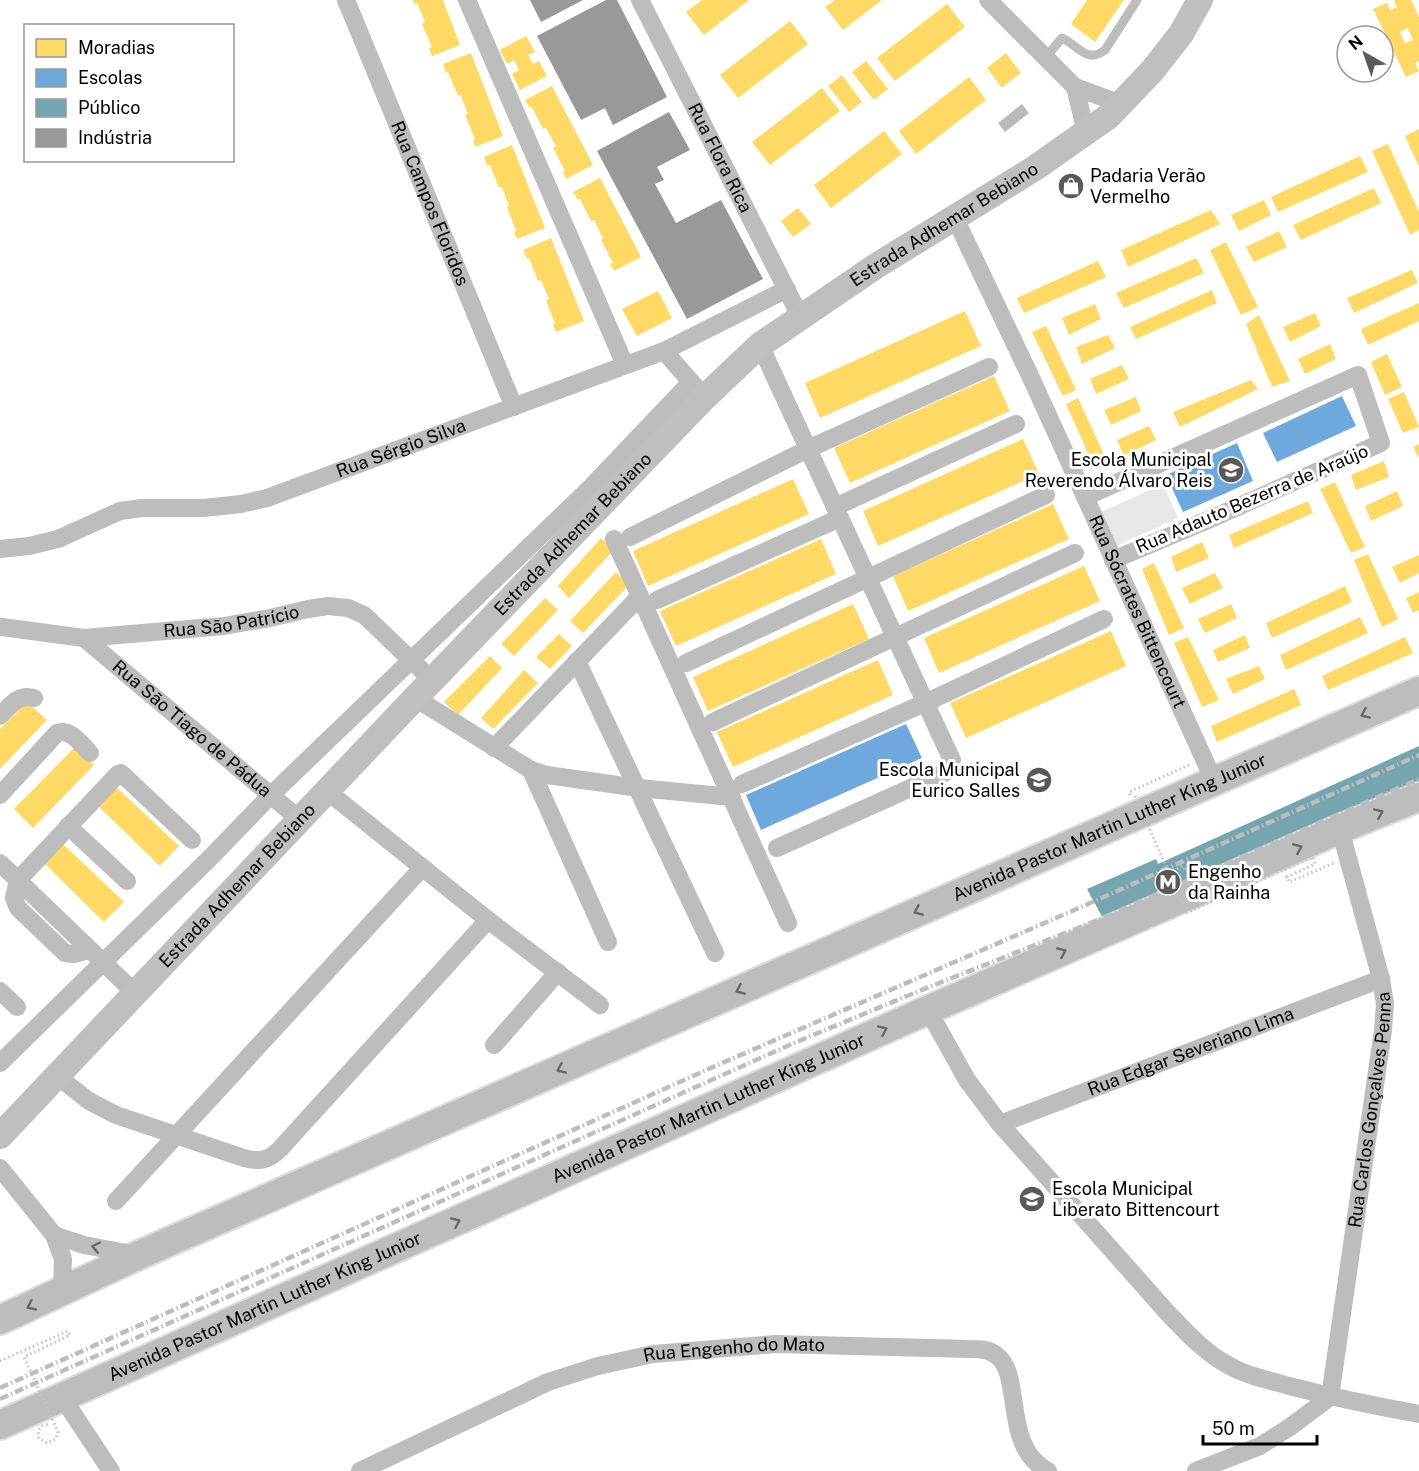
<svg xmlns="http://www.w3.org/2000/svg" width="1419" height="1471" viewBox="0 0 1419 1471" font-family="'Public Sans',sans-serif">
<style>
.green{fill:#e8e8e8}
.water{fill:#bababa}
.homes{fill:#ffd966;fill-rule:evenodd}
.schools{fill:#6fa8dc}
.public{fill:#76a5af}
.industry{fill:#999}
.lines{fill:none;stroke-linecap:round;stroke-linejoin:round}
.primary-casing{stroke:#dbdbdb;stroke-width:32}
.path{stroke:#c2c2c2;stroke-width:3;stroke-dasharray:1.5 3;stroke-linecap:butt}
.lane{stroke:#bdbdbd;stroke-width:9}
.street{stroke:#bdbdbd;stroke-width:18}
.secondary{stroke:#bfbfbf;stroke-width:26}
.primary{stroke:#bdbdbd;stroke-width:28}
.rail{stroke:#bdbdbd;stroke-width:4.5;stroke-dasharray:9 3 1.5 3;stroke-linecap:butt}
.path-bridge{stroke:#c2c2c2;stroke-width:3;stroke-dasharray:1.5 3;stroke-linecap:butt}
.oneway{stroke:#686868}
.labels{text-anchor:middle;stroke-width:6;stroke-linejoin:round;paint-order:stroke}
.street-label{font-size:18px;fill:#000;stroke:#fff}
.poi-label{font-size:18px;fill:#000;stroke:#fff;text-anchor:start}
</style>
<rect width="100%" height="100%" fill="#fff"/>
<path class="green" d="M 1163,484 L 1178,518 L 1114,547 L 1099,513 Z"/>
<path class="water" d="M 1022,104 L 1029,113 L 1005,132 L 998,123 Z"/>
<g class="homes">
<path d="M 413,0 L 443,0 L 460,45 L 432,56 L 429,48 L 432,47 L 422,24 L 425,22 L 417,3 L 414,4 Z"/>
<path d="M 702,0 L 749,0 L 704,35 L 686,12 Z"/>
<path d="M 835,0 L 882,0 L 843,30 L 825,7 Z"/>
<path d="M 1087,0 L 1124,0 L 1095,42 L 1071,24 Z"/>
<path d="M 1394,0 L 1411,0 L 1419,17 L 1419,61 L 1415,63 L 1419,71 L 1406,77 L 1373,9 L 1387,3 L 1390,10 L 1397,7 ZM 1408,28 L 1413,40 L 1405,43 L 1400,32 Z"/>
<path d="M 947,4 L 965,27 L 895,81 L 877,58 Z"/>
<path d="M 790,21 L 808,44 L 738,98 L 720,75 Z"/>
<path d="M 526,36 L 535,52 L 528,55 L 533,64 L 539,61 L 547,76 L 520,90 L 512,74 L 519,70 L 514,60 L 507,64 L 500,50 Z"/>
<path d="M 471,53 L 503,136 L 475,147 L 473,140 L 475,139 L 465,115 L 468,114 L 460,94 L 458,96 L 448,72 L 446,73 L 443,64 Z"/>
<path d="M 1006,53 L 1021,73 L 1002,88 L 987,68 Z"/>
<path d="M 866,61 L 888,89 L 874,100 L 852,72 Z"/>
<path d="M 842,75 L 862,102 L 849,112 L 828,86 Z"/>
<path d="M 969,77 L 986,100 L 916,154 L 899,131 Z"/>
<path d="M 552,86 L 593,165 L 566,179 L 563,172 L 565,171 L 553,148 L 556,146 L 546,128 L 543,129 L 532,107 L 530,108 L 525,100 Z"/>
<path d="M 822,88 L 840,111 L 770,165 L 752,142 Z"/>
<path d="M 1419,129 L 1419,167 L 1405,136 Z"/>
<path d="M 884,131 L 902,154 L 831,208 L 814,185 Z"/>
<path d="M 1388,144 L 1419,212 L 1419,230 L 1410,235 L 1372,151 Z"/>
<path d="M 512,145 L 545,228 L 517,239 L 514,232 L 516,231 L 507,207 L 509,206 L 502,187 L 499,188 L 490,165 L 487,166 L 484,157 Z"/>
<path d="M 1360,156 L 1368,172 L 1278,212 L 1271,197 Z"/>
<path d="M 600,178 L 641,257 L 614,271 L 610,264 L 613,263 L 601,240 L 603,238 L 594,220 L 591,221 L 580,199 L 578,200 L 573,192 Z"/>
<path d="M 1374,188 L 1381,203 L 1301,240 L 1293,225 Z"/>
<path d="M 1264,200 L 1271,215 L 1239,231 L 1231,215 Z"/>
<path d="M 798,208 L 811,224 L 793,237 L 781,221 Z"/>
<path d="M 1211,210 L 1220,224 L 1128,267 L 1121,250 Z"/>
<path d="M 1279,231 L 1287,247 L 1254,262 L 1246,247 Z"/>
<path d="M 551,238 L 584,321 L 556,332 L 553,325 L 555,324 L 546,300 L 549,299 L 541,280 L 538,281 L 529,258 L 527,259 L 523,250 Z"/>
<path d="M 1226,242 L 1258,307 L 1241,315 L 1210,250 Z"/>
<path d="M 1196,258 L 1204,273 L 1124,308 L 1116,293 Z"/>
<path d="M 1098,261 L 1106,277 L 1024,313 L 1017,298 Z"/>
<path d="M 1412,270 L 1418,283 L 1354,313 L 1347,298 Z"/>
<path d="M 1212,290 L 1217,303 L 1136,339 L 1130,327 Z"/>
<path d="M 658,291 L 672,318 L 637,336 L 622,309 Z"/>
<path d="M 1419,303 L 1419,321 L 1368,345 L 1361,329 Z"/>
<path d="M 1095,304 L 1101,319 L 1069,335 L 1062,318 Z"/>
<path d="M 965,311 L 981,346 L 820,418 L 805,383 Z"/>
<path d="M 1315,313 L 1321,326 L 1290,342 L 1283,327 Z"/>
<path d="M 1259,315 L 1290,381 L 1272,387 L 1246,324 Z"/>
<path d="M 1046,326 L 1076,390 L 1063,396 L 1032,332 Z"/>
<path d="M 1108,335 L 1115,348 L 1082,364 L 1076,347 Z"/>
<path d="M 1330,344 L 1336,359 L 1305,374 L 1298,359 Z"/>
<path d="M 1387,354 L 1402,387 L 1385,395 L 1371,362 Z"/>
<path d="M 1122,365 L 1129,379 L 1096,394 L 1090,379 Z"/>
<path d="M 994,376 L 1010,411 L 850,483 L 834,448 Z"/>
<path d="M 1251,380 L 1258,389 L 1180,427 L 1173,412 Z"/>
<path d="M 1404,392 L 1419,427 L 1403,433 L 1388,399 Z"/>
<path d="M 1136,397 L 1141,411 L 1111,425 L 1104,410 Z"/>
<path d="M 1078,398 L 1108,463 L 1095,469 L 1066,404 Z"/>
<path d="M 1149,426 L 1156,440 L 1124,456 L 1117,440 Z"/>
<path d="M 1023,439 L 1039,474 L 878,546 L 863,511 Z"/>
<path d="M 1419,444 L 1419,458 L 1413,447 Z"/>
<path d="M 1384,461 L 1389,477 L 1356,490 L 1351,475 Z"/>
<path d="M 793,479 L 809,514 L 648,586 L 633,551 Z"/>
<path d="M 1335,482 L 1365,547 L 1351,553 L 1320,489 Z"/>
<path d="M 1397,491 L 1403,506 L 1371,521 L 1365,506 Z"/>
<path d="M 1308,501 L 1313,513 L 1234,548 L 1229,535 Z"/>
<path d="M 1053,504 L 1069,539 L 908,611 L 893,576 Z"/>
<path d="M 601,538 L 614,550 L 569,598 L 558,586 Z"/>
<path d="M 821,539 L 836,574 L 676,646 L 660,611 Z"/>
<path d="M 1202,542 L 1209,558 L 1176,572 L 1171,557 Z"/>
<path d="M 1368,554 L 1398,619 L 1382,627 L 1354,560 Z"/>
<path d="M 1419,555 L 1419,573 L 1400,583 L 1392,567 Z"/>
<path d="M 1154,563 L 1184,628 L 1169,635 L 1142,569 Z"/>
<path d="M 1084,566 L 1100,601 L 939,673 L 924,638 Z"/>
<path d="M 616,572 L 629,585 L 583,633 L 570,621 Z"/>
<path d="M 1215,573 L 1223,588 L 1190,604 L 1182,588 Z"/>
<path d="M 1345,586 L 1352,602 L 1272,638 L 1266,623 Z"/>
<path d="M 1419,592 L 1419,610 L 1413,613 L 1406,598 Z"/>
<path d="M 545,598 L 558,610 L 514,656 L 501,644 Z"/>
<path d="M 853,604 L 869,639 L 708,711 L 693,677 Z"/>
<path d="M 1231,604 L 1237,618 L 1205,633 L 1198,619 Z"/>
<path d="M 1360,617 L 1368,633 L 1286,670 L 1280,655 Z"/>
<path d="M 1111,631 L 1126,666 L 966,738 L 950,703 Z"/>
<path d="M 559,634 L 572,646 L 550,669 L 536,657 Z"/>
<path d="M 1245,635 L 1250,648 L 1218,662 L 1213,650 Z"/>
<path d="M 1188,637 L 1219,700 L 1202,707 L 1174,643 Z"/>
<path d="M 1405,637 L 1413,653 L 1328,690 L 1322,676 Z"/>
<path d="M 490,656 L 502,668 L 458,715 L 444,702 Z"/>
<path d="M 878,660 L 893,695 L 733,767 L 717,732 Z"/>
<path d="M 1259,666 L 1265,679 L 1233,694 L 1226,679 Z"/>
<path d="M 524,670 L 538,683 L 493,729 L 481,718 Z"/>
<path d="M 1294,689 L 1301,705 L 1217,742 L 1211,726 Z"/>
<path d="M 27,702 L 47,720 L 0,769 L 0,729 Z"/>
<path d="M 76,746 L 94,765 L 33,828 L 14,809 Z"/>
<path d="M 115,786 L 179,846 L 160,866 L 96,804 Z"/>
<path d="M 61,842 L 124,902 L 104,922 L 42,861 Z"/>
</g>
<g class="schools">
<path d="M 1342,396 L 1356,426 L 1277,462 L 1263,433 Z"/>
<path d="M 1237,443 L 1253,481 L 1183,512 L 1166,475 Z"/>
<path d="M 906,724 L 922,758 L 761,830 L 746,795 Z"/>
</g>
<path class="public" d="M 1419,746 L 1419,787 L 1105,922 L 1087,889 L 1156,859 L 1158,864 Z"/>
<g class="industry">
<path d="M 530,0 L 583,0 L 541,22 Z"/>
<path d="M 606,0 L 617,0 L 667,97 L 613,125 L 605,108 L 581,120 L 537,36 Z"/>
<path d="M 669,112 L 690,150 L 657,167 L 664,180 L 655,184 L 676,223 L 721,200 L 763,279 L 687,319 L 597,151 Z"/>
</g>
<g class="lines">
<defs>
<g id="primary">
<path id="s11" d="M 0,1320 L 139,1255 L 1419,691"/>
<path id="s12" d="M 0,1425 L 928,1010 L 1340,829 L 1419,797"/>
</g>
</defs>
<use href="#primary" class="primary-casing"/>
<g class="path">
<path d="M 1130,795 L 1129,792 L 1189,765"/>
<path d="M 1169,873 L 1183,866 L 1186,872"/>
<path d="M 1285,877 L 1287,877 L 1289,882 L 1334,863"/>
</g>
<path class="lane" d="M 1046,57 L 1062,38 C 1079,46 1087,64 1105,50 L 1137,0"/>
<g class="street">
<path id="s1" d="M 346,0 L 514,407"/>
<path d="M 467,0 L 625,365"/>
<path id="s2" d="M 640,0 L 800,316"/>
<path d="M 988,0 L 1075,87 L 1121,104"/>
<path d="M 1075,87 L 1086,132"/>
<path id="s3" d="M 954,216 L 1033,382 L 1214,781"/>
<path d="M 760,345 L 952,760 L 949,769 L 944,773 L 777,848"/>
<path d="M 664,351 L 699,391"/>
<path d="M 1085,497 L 1358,375 L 1381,443 L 1208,520 L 1113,560"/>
<path d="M 835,507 L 1016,424"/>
<path d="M 630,537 L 808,449 L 989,367"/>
<path d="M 614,539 L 788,923"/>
<path id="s4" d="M 0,549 L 29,546 L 58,539 L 120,511 L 142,508 L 203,508 L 241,504 L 267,498 L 664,351 L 787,289"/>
<path d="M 657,600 L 840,518"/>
<path id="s5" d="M 2,627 L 84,638 L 224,626 L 270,618 L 308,609 L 328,606 L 348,608 L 364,615 L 432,680"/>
<path id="s6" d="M 84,638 L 299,819"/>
<path d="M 577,661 L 715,953"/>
<path d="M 686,663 L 1046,495"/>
<path d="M 415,698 L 531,770 L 547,775 L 639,788 L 732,797"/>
<path d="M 0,716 C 10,706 19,693 34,698"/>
<path d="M 713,722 L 1075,553"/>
<path d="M 494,748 L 640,596"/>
<path d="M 531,770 L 608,942"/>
<path d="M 742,784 L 927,702 L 1104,619"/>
<path d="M 327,791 L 488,920 L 600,1005"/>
<path d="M 0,795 L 57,733 C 70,728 81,744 90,753"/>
<path d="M 68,826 L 127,881"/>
<path d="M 0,863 L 135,993"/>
<path d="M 89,950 L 74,954 L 65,953 L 18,908 L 14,898 L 18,880 L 118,774 L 121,773 L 192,840"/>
<path d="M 0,991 L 17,1007"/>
<path d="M 928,1010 L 967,1080 L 1000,1124 L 1166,1311 C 1185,1331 1204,1352 1228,1365 C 1247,1376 1268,1380 1289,1386 C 1332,1397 1375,1406 1419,1414"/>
<path d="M 494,1045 L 558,972"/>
<path d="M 0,1063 L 210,858 L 270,796 L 590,488 L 691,382"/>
<path d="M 57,1076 L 89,1101 L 116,1115 L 244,1158 C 260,1162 268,1161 280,1149 L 488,920"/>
<path id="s7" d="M 1000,1124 L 1381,979"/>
<path d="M 0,1168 L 54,1235 L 63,1259 L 62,1291"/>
<path d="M 116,1201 L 422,868"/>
<path d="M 54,1235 L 84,1245 L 137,1255"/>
<path d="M 62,1397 L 111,1471"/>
<path id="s8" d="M 1330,1397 L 1383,1030 L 1385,1004 L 1381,979 L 1340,829"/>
<path id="s9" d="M 360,1471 L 548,1382 L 598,1366 L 653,1354 L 776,1344 L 969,1349 C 979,1349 988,1349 996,1355 C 1024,1374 1001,1447 1048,1471"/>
<path d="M 1196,1471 L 1260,1446 L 1290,1427 L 1330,1397"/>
</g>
<path class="secondary" id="s10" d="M 0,1136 L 415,698 L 704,398 L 760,345 L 876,266 L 1035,168 L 1109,116 L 1152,71 L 1181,34 L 1200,0"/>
<use href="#primary" class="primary"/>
<g class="rail">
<path d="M 0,1388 L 713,1067 L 1086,905 L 1419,755"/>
<path d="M 0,1399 L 794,1043 L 919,991 L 1098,920 L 1419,779"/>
</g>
<g class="path-bridge">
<path d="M 1135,796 L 1184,907"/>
<path d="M 1186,913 L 1313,857 L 1315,864 L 1287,877"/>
<path d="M 0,1361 L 68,1331 L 70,1335 L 24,1357 L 58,1432 L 56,1439 L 47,1443 L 39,1438 L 38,1431 L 42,1426 L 49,1424"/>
</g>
</g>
<defs><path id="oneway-chevron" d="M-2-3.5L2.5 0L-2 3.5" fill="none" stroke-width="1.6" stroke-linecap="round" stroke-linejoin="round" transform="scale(1.5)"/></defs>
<g class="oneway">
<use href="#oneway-chevron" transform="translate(1365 714) rotate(156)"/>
<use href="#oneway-chevron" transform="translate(1379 813) rotate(-23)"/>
<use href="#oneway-chevron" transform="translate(1298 848) rotate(-24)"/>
<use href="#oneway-chevron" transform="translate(918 911) rotate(156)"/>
<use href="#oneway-chevron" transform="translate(1062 952) rotate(-24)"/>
<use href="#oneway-chevron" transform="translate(740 990) rotate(156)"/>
<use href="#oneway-chevron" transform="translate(883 1030) rotate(-24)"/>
<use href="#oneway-chevron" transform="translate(561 1069) rotate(156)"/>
<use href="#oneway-chevron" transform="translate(456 1222) rotate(-24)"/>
<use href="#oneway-chevron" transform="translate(96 1247) rotate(-168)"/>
<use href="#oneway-chevron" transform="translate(31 1306) rotate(155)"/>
</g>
<defs>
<symbol id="shop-disc" viewBox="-11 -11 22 22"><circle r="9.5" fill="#595959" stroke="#fff"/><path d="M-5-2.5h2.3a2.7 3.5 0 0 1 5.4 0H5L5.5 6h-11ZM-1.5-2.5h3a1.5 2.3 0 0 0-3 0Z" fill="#fff"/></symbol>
<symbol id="school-disc" viewBox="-11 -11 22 22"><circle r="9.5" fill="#595959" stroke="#fff"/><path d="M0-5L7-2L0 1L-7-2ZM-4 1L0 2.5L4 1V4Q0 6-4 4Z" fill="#fff"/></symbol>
<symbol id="metro-disc" viewBox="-11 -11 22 22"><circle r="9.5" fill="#595959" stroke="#fff"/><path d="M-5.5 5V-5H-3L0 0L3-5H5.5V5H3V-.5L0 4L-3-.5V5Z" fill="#fff"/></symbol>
</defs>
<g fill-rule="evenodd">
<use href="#shop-disc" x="1056" y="171" width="30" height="30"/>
<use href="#school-disc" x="1216" y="455" width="30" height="30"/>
<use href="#school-disc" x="1024" y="765" width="30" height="30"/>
<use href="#metro-disc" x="1153" y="867" width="30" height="30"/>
<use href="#school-disc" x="1017" y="1184" width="30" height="30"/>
</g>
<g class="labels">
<g class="street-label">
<text dy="6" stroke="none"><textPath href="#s2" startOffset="177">Rua Flora Rica</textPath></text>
<text dy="6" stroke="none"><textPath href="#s1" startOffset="220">Rua Campos Floridos</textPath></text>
<text dy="6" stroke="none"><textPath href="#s10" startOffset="1317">Estrada Adhemar Bebiano</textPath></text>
<text dy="6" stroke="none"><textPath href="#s4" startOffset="418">Rua Sérgio Silva</textPath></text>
<text transform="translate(1252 499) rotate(-23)" y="6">Rua Adauto Bezerra de Araújo</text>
<text dy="6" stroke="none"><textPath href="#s10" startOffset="831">Estrada Adhemar Bebiano</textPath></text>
<text dy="6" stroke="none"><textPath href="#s3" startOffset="436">Rua Sócrates Bittencourt</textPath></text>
<text dy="6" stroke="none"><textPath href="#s5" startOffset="231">Rua São Patrício</textPath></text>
<text dy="6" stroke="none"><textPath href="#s6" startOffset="141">Rua São Tiago de Pádua</textPath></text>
<text dy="6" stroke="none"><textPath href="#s11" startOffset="1214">Avenida Pastor Martin Luther King Junior</textPath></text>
<text dy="6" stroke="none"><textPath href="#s10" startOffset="345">Estrada Adhemar Bebiano</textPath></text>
<text dy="6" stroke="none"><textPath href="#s7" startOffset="204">Rua Edgar Severiano Lima</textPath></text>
<text dy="6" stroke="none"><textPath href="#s12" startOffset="776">Avenida Pastor Martin Luther King Junior</textPath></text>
<text dy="6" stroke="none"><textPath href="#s8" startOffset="290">Rua Carlos Gonçalves Penna</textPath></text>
<text dy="6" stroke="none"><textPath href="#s12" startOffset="290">Avenida Pastor Martin Luther King Junior</textPath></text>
<text dy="6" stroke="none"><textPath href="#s9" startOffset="398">Rua Engenho do Mato</textPath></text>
</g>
<g class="poi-label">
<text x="1090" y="182">Padaria Verão<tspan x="1090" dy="21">Vermelho</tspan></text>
<text x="1212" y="466" text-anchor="end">Escola Municipal<tspan x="1212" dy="21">Reverendo Álvaro Reis</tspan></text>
<text x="1020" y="776" text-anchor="end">Escola Municipal<tspan x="1020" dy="21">Eurico Salles</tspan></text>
<text x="1188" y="878">Engenho<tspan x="1188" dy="21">da Rainha</tspan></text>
<text x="1052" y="1195">Escola Municipal<tspan x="1052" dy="21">Liberato Bittencourt</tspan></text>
</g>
</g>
<rect x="24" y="24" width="210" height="138" fill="#ffffff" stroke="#999999" stroke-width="1.5"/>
<rect x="36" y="39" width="30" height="18" fill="#ffd966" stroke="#999999" stroke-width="1.5"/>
<text x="78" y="54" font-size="18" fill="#000000">Moradias</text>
<rect x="36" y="69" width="30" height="18" fill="#6fa8dc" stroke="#999999" stroke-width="1.5"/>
<text x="78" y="84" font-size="18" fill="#000000">Escolas</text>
<rect x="36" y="99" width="30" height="18" fill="#76a5af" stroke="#999999" stroke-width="1.5"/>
<text x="78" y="114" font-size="18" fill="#000000">Público</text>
<rect x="36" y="129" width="30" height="18" fill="#999999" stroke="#999999" stroke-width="1.5"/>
<text x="78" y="144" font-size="18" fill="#000000">Indústria</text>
<g transform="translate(1365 54) rotate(320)"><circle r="28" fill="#ffffff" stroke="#999999" stroke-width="1.5"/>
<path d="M0-4.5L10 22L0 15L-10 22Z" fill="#595959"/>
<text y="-9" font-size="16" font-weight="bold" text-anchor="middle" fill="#000000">N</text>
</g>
<path d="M1203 1435v9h114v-9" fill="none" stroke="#000000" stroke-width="3"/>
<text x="1212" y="1435" font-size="18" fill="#000000" stroke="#ffffff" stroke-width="4.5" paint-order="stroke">50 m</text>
</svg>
